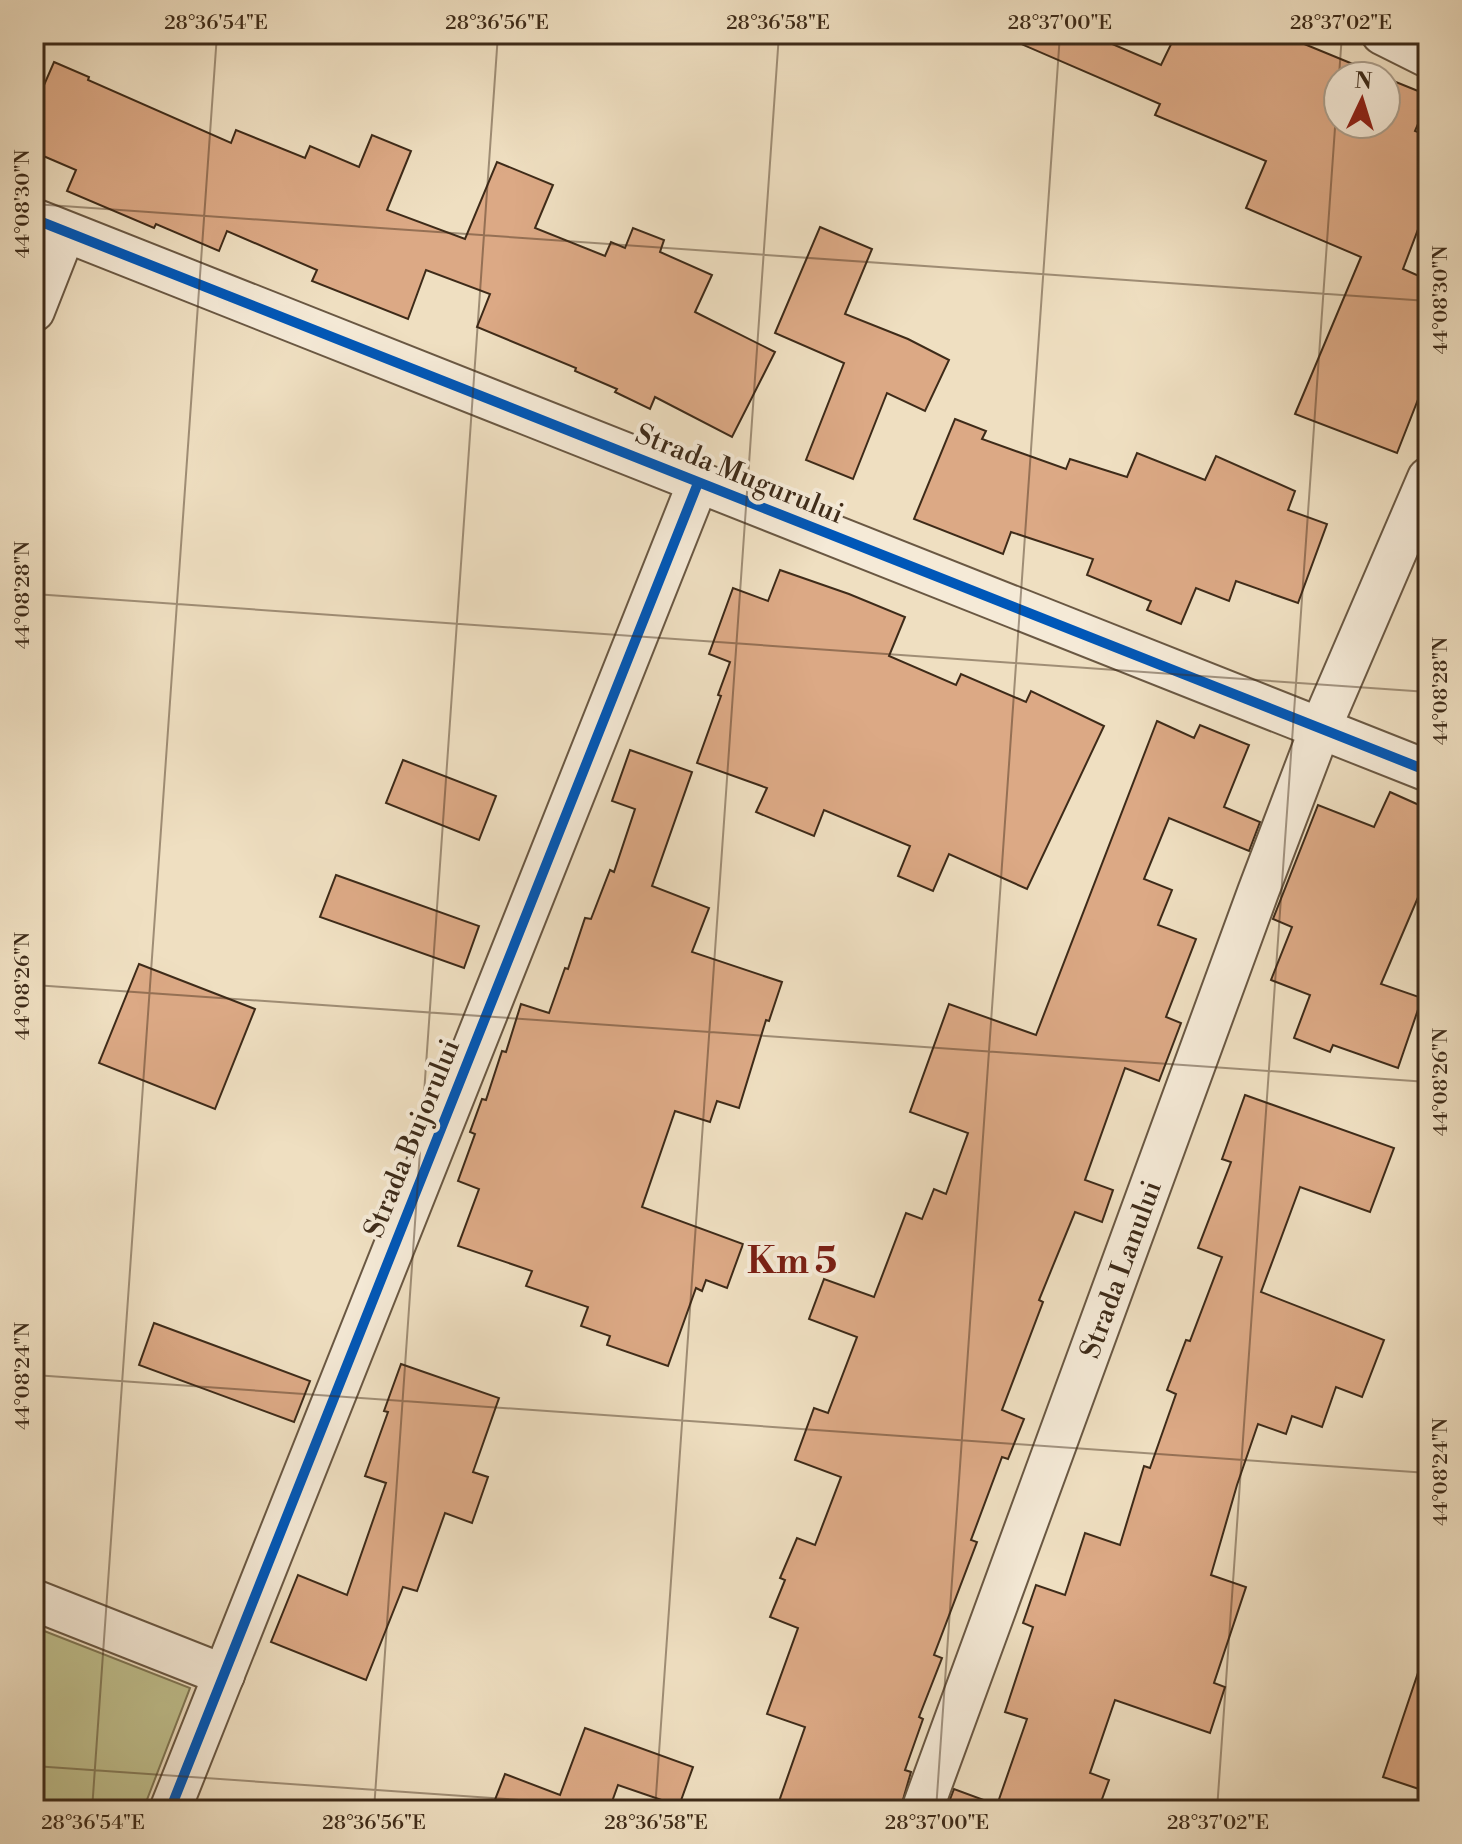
<svg xmlns="http://www.w3.org/2000/svg" width="1462" height="1844" viewBox="0 0 1462 1844" font-family="'Libre Bodoni',serif">
<style>
.green{fill:#c0c08e;stroke:#7f7654;stroke-width:2}
.building{fill:#dca985;stroke:#3e2b19;stroke-width:2}
.lines{fill:none;stroke-linecap:round;stroke-linejoin:round}
.street-casing{stroke:#6a5843;stroke-width:44}
.street{stroke:#f5ead7;stroke-width:40}
.cycleway-casing{stroke:#f5ead7;stroke-width:15}
.cycleway{stroke:#0057b8;stroke-width:10}
.ticks{fill:none;stroke:#3e2b19;stroke-width:2;stroke-opacity:0.45}
.labels{text-anchor:middle;stroke-width:8;stroke-linejoin:round;paint-order:stroke}
.street-label{font-size:28px;fill:#3e2b19;stroke:#f5ead7}
.district-label{font-size:36px;font-weight:bold;fill:#7a1f14;stroke:#f5ead7}
.neatline{fill:none;stroke:#3e2b19;stroke-width:3}
.ticks-label{font-size:20px;text-anchor:middle;fill:#3e2b19}
</style>
<rect width="100%" height="100%" fill="#efdfc1"/>
<filter id="stains"><feTurbulence type="fractalNoise" baseFrequency=".0025" numOctaves="4"/><feColorMatrix values="0 0 0 0 .2 0 0 0 0 .09 0 0 0 0 .02 0 0 0 .5 -.17"/></filter>
<radialGradient id="worn" r=".72"><stop offset=".6" stop-color="#630" stop-opacity="0"/><stop offset="1" stop-color="#630" stop-opacity=".3"/></radialGradient>
<path class="green" d="M 34,1627 L 190,1688 L 143,1810 L 34,1810 Z"/>
<g class="building">
<path d="M 998,34 L 1089,34 L 1161,65 L 1176,34 L 1280,34 L 1382,76 L 1338,76 L 1338,124 L 1386,124 L 1386,78 L 1428,95 L 1428,101 L 1415,131 L 1428,136 L 1428,203 L 1403,269 L 1428,280 L 1428,374 L 1397,453 L 1295,414 L 1361,257 L 1246,208 L 1266,161 L 1155,115 L 1160,104 Z"/>
<path d="M 54,62 L 89,77 L 88,80 L 231,143 L 236,130 L 305,158 L 310,146 L 359,167 L 372,135 L 411,151 L 387,210 L 465,239 L 497,162 L 553,185 L 535,228 L 605,256 L 611,242 L 625,248 L 633,228 L 664,240 L 660,252 L 712,275 L 695,312 L 775,352 L 732,437 L 655,397 L 650,409 L 615,392 L 617,389 L 575,371 L 576,368 L 477,327 L 490,294 L 426,270 L 408,319 L 312,281 L 317,270 L 227,231 L 219,251 L 156,224 L 154,228 L 67,191 L 76,170 L 34,152 L 34,108 Z"/>
<path d="M 820,227 L 872,249 L 845,314 L 908,339 L 949,360 L 925,411 L 887,393 L 853,479 L 806,460 L 844,363 L 775,333 Z"/>
<path d="M 955,419 L 986,431 L 982,439 L 1066,469 L 1070,459 L 1127,477 L 1137,453 L 1205,480 L 1216,456 L 1295,491 L 1288,510 L 1327,524 L 1298,603 L 1236,581 L 1229,601 L 1196,588 L 1181,624 L 1147,610 L 1151,601 L 1087,575 L 1093,559 L 1011,532 L 1003,554 L 914,519 Z"/>
<path d="M 780,570 L 849,594 L 905,617 L 889,656 L 956,685 L 961,674 L 1026,702 L 1031,691 L 1104,726 L 1027,889 L 949,854 L 933,891 L 898,876 L 910,846 L 824,810 L 814,836 L 756,812 L 767,788 L 697,763 L 721,696 L 718,695 L 730,662 L 709,654 L 733,588 L 768,601 Z"/>
<path d="M 1157,721 L 1194,738 L 1200,725 L 1249,745 L 1224,807 L 1260,822 L 1249,851 L 1169,818 L 1144,879 L 1172,890 L 1158,925 L 1196,939 L 1166,1017 L 1181,1023 L 1159,1081 L 1125,1068 L 1085,1180 L 1113,1190 L 1102,1222 L 1075,1212 L 1039,1300 L 1043,1302 L 1002,1410 L 1024,1419 L 1008,1459 L 1002,1457 L 971,1540 L 977,1542 L 934,1655 L 942,1658 L 919,1717 L 923,1719 L 905,1770 L 911,1772 L 900,1810 L 776,1810 L 805,1727 L 767,1714 L 798,1628 L 770,1617 L 785,1580 L 780,1578 L 797,1538 L 815,1545 L 841,1477 L 795,1460 L 814,1408 L 828,1413 L 857,1337 L 809,1319 L 824,1279 L 874,1297 L 906,1213 L 922,1219 L 934,1189 L 946,1194 L 968,1133 L 910,1112 L 949,1004 L 1036,1035 Z"/>
<path d="M 630,750 L 692,772 L 652,886 L 709,908 L 692,952 L 782,982 L 769,1021 L 766,1020 L 739,1108 L 717,1101 L 710,1122 L 675,1111 L 642,1207 L 743,1244 L 727,1288 L 706,1280 L 702,1291 L 696,1288 L 668,1366 L 607,1345 L 610,1336 L 581,1326 L 588,1307 L 526,1286 L 532,1271 L 458,1246 L 479,1189 L 458,1181 L 475,1134 L 470,1132 L 482,1099 L 486,1100 L 502,1051 L 506,1052 L 521,1004 L 549,1013 L 565,968 L 568,969 L 585,918 L 591,919 L 610,870 L 614,872 L 635,809 L 612,801 Z"/>
<path d="M 403,760 L 496,796 L 479,840 L 386,803 Z"/>
<path d="M 1390,792 L 1428,809 L 1428,874 L 1381,984 L 1422,998 L 1398,1068 L 1333,1045 L 1330,1052 L 1294,1038 L 1310,995 L 1271,980 L 1292,927 L 1273,919 L 1318,805 L 1374,827 Z"/>
<path d="M 336,875 L 479,926 L 464,968 L 320,917 Z"/>
<path d="M 139,964 L 255,1009 L 215,1109 L 99,1063 Z"/>
<path d="M 1245,1095 L 1394,1148 L 1370,1212 L 1300,1187 L 1261,1292 L 1384,1340 L 1362,1397 L 1336,1387 L 1322,1427 L 1292,1416 L 1286,1434 L 1258,1424 L 1237,1485 L 1211,1575 L 1246,1587 L 1214,1683 L 1225,1687 L 1210,1733 L 1115,1700 L 1090,1773 L 1109,1780 L 1098,1810 L 946,1810 L 954,1789 L 997,1805 L 1027,1719 L 1005,1712 L 1033,1627 L 1023,1623 L 1036,1585 L 1065,1595 L 1085,1533 L 1120,1545 L 1144,1466 L 1150,1468 L 1176,1394 L 1167,1390 L 1186,1340 L 1190,1341 L 1222,1257 L 1198,1248 L 1231,1162 L 1222,1159 Z"/>
<path d="M 154,1323 L 310,1381 L 294,1422 L 139,1365 Z"/>
<path d="M 401,1364 L 499,1398 L 473,1472 L 488,1477 L 472,1523 L 445,1513 L 417,1591 L 403,1587 L 366,1680 L 271,1642 L 298,1575 L 347,1595 L 386,1483 L 365,1476 L 388,1412 L 384,1411 Z"/>
<path d="M 1422,1661 L 1428,1662 L 1428,1792 L 1383,1777 Z"/>
<path d="M 585,1728 L 693,1767 L 679,1806 L 618,1785 L 609,1810 L 491,1810 L 505,1774 L 560,1795 Z"/>
</g>
<g class="lines">
<defs>
<g id="street">
<path d="M 1382,34 L 1428,57"/>
<path d="M 34,219 L 1428,771"/>
<path d="M 34,311 L 65,232"/>
<path d="M 34,1600 L 224,1675"/>
<path d="M 170,1810 L 698,483"/>
<path id="s1" d="M 922,1810 L 1258,892 L 1320,729 L 1428,478"/>
</g>
</defs>
<use href="#street" class="street-casing"/>
<use href="#street" class="street"/>
<defs>
<g id="cycleway">
<path d="M 34,219 L 1428,771"/>
<path d="M 170,1810 L 698,483"/>
</g>
</defs>
<use href="#cycleway" class="cycleway-casing"/>
<use href="#cycleway" class="cycleway"/>
</g>
<path class="ticks" d="M 1339,76 L 1342,34M 34,204 L 1428,301M 34,594 L 1428,692M 34,985 L 1428,1082M 34,1375 L 1428,1473M 34,1766 L 663,1810M 92,1810 L 217,34M 374,1810 L 498,34M 655,1810 L 779,34M 936,1810 L 1060,34M 1217,1810 L 1338,85"/>
<g class="labels">
<g class="street-label">
<text transform="translate(740 473) rotate(22)" y="10">Strada Mugurului</text>
<text transform="translate(411 1138) rotate(-68)" y="10">Strada Bujorului</text>
<text dy="10" stroke="none"><textPath href="#s1" startOffset="576">Strada Lanului</textPath></text>
</g>
<g class="district-label">
<text x="792" y="1273">Km 5</text>
</g>
</g>
<rect width="1462" height="1844" fill="none" stroke="#efdfc1" stroke-width="88"/>
<g transform="translate(1362 100) rotate(4)"><circle r="38" fill="#f5ead7" stroke="#ac9e8b" stroke-width="2"/>
<path d="M0-6L14 30L0 20L-14 30Z" fill="#8f2418"/>
<text y="-12" font-size="22" font-weight="bold" text-anchor="middle" fill="#3e2b19">N</text>
</g>
<rect x="44" y="44" width="1374" height="1756" class="neatline"/>
<g class="ticks-label">
<text x="216" y="29">28°36'54"E</text>
<text x="497" y="29">28°36'56"E</text>
<text x="778" y="29">28°36'58"E</text>
<text x="1060" y="29">28°37'00"E</text>
<text x="1341" y="29">28°37'02"E</text>
<text transform="translate(22 204) rotate(-90)" y="7">44°08'30"N</text>
<text transform="translate(1440 300) rotate(-90)" y="7">44°08'30"N</text>
<text transform="translate(22 595) rotate(-90)" y="7">44°08'28"N</text>
<text transform="translate(1440 691) rotate(-90)" y="7">44°08'28"N</text>
<text transform="translate(22 986) rotate(-90)" y="7">44°08'26"N</text>
<text transform="translate(1440 1082) rotate(-90)" y="7">44°08'26"N</text>
<text transform="translate(22 1376) rotate(-90)" y="7">44°08'24"N</text>
<text transform="translate(1440 1472) rotate(-90)" y="7">44°08'24"N</text>
<text x="93" y="1829">28°36'54"E</text>
<text x="374" y="1829">28°36'56"E</text>
<text x="656" y="1829">28°36'58"E</text>
<text x="937" y="1829">28°37'00"E</text>
<text x="1218" y="1829">28°37'02"E</text>
</g>
<rect width="100%" height="100%" filter="url(#stains)"/>
<rect width="100%" height="100%" fill="url(#worn)"/>
</svg>
